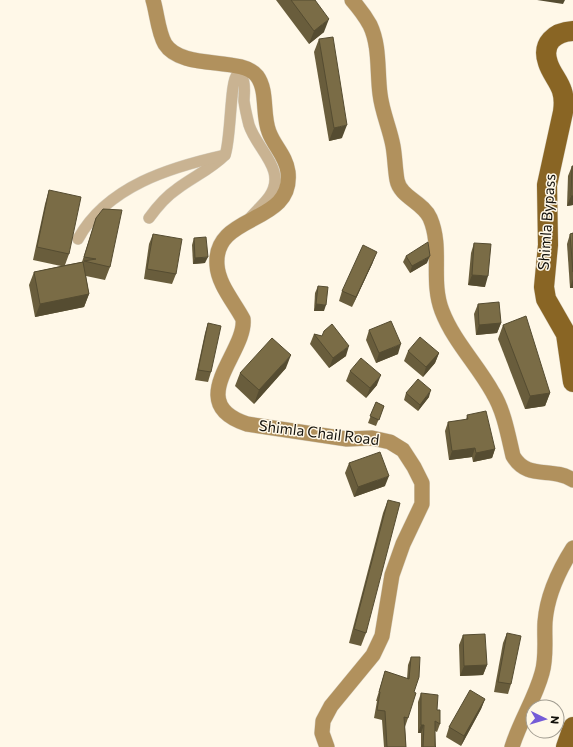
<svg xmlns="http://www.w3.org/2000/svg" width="573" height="747" viewBox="0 0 573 747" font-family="Commissioner,sans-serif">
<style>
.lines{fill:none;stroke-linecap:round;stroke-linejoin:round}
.street-casing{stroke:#d9d3c5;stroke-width:12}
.secondary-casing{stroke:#d9d3c5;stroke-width:16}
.highway-casing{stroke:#d9d3c5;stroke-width:21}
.street{stroke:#c9b392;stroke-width:11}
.secondary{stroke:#b1915d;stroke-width:15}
.highway{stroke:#896524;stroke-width:20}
.wall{fill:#695d3c}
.shaded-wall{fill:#554c31}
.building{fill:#7a6c46;stroke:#554c31}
.labels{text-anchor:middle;stroke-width:3;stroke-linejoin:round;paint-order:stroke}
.street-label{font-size:15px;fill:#13110b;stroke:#fff8e8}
</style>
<rect width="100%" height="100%" fill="#fff8e8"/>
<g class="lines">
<defs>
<g id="street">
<path d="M 149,218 C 157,207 165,197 177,189 C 193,177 211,169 225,155 C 231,141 230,80 237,75 L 242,77 C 246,84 244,93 244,101 C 245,109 247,117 249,125 C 257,150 288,170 269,197 C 264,204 256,211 250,218"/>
<path d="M 78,239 C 107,186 171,167 225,155"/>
</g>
<g id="secondary">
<path d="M 153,0 C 157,13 158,32 165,44 C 182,71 242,56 257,76 C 268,91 262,115 269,132 C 274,146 286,156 288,172 C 294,226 213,212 217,265 C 218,284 234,302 243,319 C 247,352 182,403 247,424 L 347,439 L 372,438 L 390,442 L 403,450 L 414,467 L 422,483 L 422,504 L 403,544 L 392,575 L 382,636 L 373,655 L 331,706 L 323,721 L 322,733 L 327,747"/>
<path d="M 352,0 C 359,8 365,16 370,25 C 380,46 377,71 380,94 C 382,112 390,129 393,146 C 395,157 395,169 397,180 C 400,197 423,202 430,218 C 443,248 430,280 442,311 C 454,342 477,364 493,393 C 504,411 508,435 513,456 C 528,481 551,466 573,480"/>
<path d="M 512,747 C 520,721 535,699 542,673 C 547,657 544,638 545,622 C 547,595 559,570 573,548"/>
</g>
<g id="highway">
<path d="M 573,31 C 555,32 541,43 548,63 C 551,73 559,81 562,91 C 564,97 564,105 563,112 L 547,185 L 548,245 L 544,287 L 546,299 L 566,334 L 573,382"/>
<path d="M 566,747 L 573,727"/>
</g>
</defs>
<use href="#street" class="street-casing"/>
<use href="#secondary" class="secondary-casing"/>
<use href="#highway" class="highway-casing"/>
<use href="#street" class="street"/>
<use href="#secondary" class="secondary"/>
<use href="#highway" class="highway"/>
</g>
<g class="wall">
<path d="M 276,0 L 315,0 L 324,32 L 309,44 Z"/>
<path d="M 319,39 L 342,138 L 329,141 L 314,52 Z"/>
<path d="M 572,166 L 573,205 L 567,206 L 568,176 Z"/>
<path d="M 49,190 L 69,254 L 65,265 L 82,262 L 96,218 L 110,267 L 105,280 L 86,276 L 89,294 L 84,307 L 35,317 L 29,285 L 34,272 L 61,266 L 33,260 L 45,204 Z"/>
<path d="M 573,233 L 573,288 L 570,288 L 567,244 L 570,234 Z"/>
<path d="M 153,234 L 176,274 L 172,284 L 144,279 L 149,244 Z"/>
<path d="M 194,238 L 205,263 L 193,264 L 192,245 Z"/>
<path d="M 474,243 L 485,287 L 468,285 L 471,253 Z"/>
<path d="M 406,256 L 427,263 L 410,273 L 403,262 Z"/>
<path d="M 373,262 L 352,307 L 339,301 L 342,291 Z"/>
<path d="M 318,286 L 324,311 L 314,311 L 315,293 Z"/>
<path d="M 478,304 L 501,323 L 497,333 L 476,335 L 474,314 Z"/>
<path d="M 208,323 L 211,372 L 208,382 L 195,380 L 205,333 Z"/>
<path d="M 503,325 L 550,393 L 545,406 L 525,409 L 498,339 Z"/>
<path d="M 369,330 L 398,354 L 376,363 L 366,340 Z"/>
<path d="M 314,334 L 322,336 L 346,356 L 329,368 L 310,344 Z"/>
<path d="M 408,351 L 439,353 L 435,363 L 423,377 L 404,361 Z"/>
<path d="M 286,368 L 254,404 L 235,386 L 240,373 Z"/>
<path d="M 350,371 L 377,385 L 366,398 L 346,381 Z"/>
<path d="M 406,393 L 429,397 L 418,411 L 404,400 Z"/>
<path d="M 376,402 L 384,406 L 376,426 L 368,423 Z"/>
<path d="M 467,415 L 495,449 L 492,458 L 473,462 L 472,457 L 449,460 L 445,431 L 448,422 L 466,420 Z"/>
<path d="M 349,463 L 385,486 L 354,497 L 345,473 Z"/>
<path d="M 388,500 L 366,633 L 361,646 L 349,643 L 383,513 Z"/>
<path d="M 507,633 L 511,684 L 508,694 L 494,692 L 503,643 Z"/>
<path d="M 463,635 L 487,665 L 483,675 L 460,676 L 459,645 Z"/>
<path d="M 411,657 L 414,692 L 408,718 L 405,727 L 406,747 L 384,747 L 382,720 L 374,718 L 377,701 L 376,701 L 385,671 L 407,679 L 408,665 Z"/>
<path d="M 421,693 L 437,710 L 440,724 L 437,732 L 435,731 L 436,747 L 421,747 L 421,733 L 418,733 L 418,702 Z"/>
<path d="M 485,699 L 481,709 L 461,746 L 446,737 L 449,727 Z"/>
</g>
<g class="shaded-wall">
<path d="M 537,0 L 565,0 L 563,4 Z"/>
<path d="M 329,19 L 324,32 L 309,44 L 314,31 Z"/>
<path d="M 347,125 L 342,138 L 329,141 L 334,128 Z"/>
<path d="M 571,196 L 573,196 L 573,205 L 567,206 Z"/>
<path d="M 377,252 L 373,262 L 352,307 L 356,297 Z"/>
<path d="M 430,256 L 427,263 L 410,273 L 412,266 Z"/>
<path d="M 208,257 L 205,263 L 193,264 L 195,258 Z"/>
<path d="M 472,275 L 488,276 L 485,287 L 468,285 Z"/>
<path d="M 573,279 L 573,288 L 570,288 Z"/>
<path d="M 89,294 L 84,307 L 35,317 L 40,304 Z"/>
<path d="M 316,304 L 326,305 L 324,311 L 314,311 Z"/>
<path d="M 501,323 L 497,333 L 476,335 L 479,325 Z"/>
<path d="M 401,344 L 398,354 L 376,363 L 379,353 Z"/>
<path d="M 349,346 L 346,356 L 329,368 L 333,358 Z"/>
<path d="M 439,353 L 435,363 L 423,377 L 426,367 Z"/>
<path d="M 291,355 L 286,368 L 254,404 L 259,390 Z"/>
<path d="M 381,375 L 377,385 L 366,398 L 370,388 Z"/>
<path d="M 431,390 L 429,397 L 418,411 L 420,405 Z"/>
<path d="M 550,393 L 545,406 L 525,409 L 530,396 Z"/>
<path d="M 475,448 L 472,457 L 449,460 L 452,451 Z"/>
<path d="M 495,449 L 492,458 L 473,462 L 476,453 Z"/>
<path d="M 389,476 L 385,486 L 354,497 L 358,487 Z"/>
<path d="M 487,665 L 483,675 L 460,676 L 464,666 Z"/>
<path d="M 485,699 L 481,709 L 461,746 L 464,736 Z"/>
<path d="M 421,725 L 424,725 L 421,733 L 418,733 Z"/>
</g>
<g class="building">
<path d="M 291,0 L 315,0 L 329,19 L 314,31 Z"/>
<path d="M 333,37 L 347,125 L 334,128 L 319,39 Z"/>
<path d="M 572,166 L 573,166 L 573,196 L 571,196 Z"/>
<path d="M 49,190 L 81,197 L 69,254 L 37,247 Z"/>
<path d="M 103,209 L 122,210 L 110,267 L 84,261 L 96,259 L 84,257 L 96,218 Z"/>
<path d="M 573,233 L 573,272 L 570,234 Z"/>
<path d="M 153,234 L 182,239 L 176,274 L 147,269 Z"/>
<path d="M 206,237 L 208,257 L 195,258 L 194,238 Z"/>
<path d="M 428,242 L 430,256 L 412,266 L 406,256 Z"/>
<path d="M 474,243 L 491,244 L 488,276 L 472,275 Z"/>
<path d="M 363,245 L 377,252 L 356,297 L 342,291 Z"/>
<path d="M 83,262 L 89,294 L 40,304 L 34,272 Z"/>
<path d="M 318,286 L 328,287 L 326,305 L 316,304 Z"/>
<path d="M 499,302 L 501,323 L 479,325 L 478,304 Z"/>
<path d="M 526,316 L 550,393 L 530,396 L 503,325 Z"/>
<path d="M 391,321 L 401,344 L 379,353 L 369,330 Z"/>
<path d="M 208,323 L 221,326 L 211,372 L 198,370 Z"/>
<path d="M 332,324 L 349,346 L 333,358 L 314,334 L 322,336 L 324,331 Z"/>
<path d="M 420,337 L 439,353 L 426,367 L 408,351 Z"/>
<path d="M 272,338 L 291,355 L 259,390 L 240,373 Z"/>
<path d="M 361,358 L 381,375 L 370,388 L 350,371 Z"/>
<path d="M 418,379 L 431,390 L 420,405 L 406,393 Z"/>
<path d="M 376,402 L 384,406 L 379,420 L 370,416 Z"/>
<path d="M 486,411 L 495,449 L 476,453 L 475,448 L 452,451 L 448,422 L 468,419 L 467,415 Z"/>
<path d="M 380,452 L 389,476 L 358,487 L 349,463 Z"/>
<path d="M 388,500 L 400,503 L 366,633 L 354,629 Z"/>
<path d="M 507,633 L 521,636 L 511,684 L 498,682 Z"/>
<path d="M 485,634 L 487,665 L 464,666 L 463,635 Z"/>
<path d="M 411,657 L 420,657 L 419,677 L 414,692 L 416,693 L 408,718 L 404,717 L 406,747 L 387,747 L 385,711 L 377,710 L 380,692 L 379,692 L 385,671 L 409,679 Z"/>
<path d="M 470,690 L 485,699 L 464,736 L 449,727 Z"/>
<path d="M 421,693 L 438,695 L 437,710 L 440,710 L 440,724 L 435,721 L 435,746 L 436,747 L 423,747 L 424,725 L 421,725 Z"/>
</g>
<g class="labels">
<g class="street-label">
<text transform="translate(547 222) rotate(-86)" y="5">Shimla Bypass</text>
<text transform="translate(319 433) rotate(7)" y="5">Shimla Chail Road</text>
</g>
</g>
<g transform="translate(545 719) rotate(95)"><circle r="19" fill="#fff8e8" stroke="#a19c90"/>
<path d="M0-3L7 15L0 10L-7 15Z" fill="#755cd7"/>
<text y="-6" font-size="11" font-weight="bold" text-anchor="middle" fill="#13110b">N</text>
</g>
</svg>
